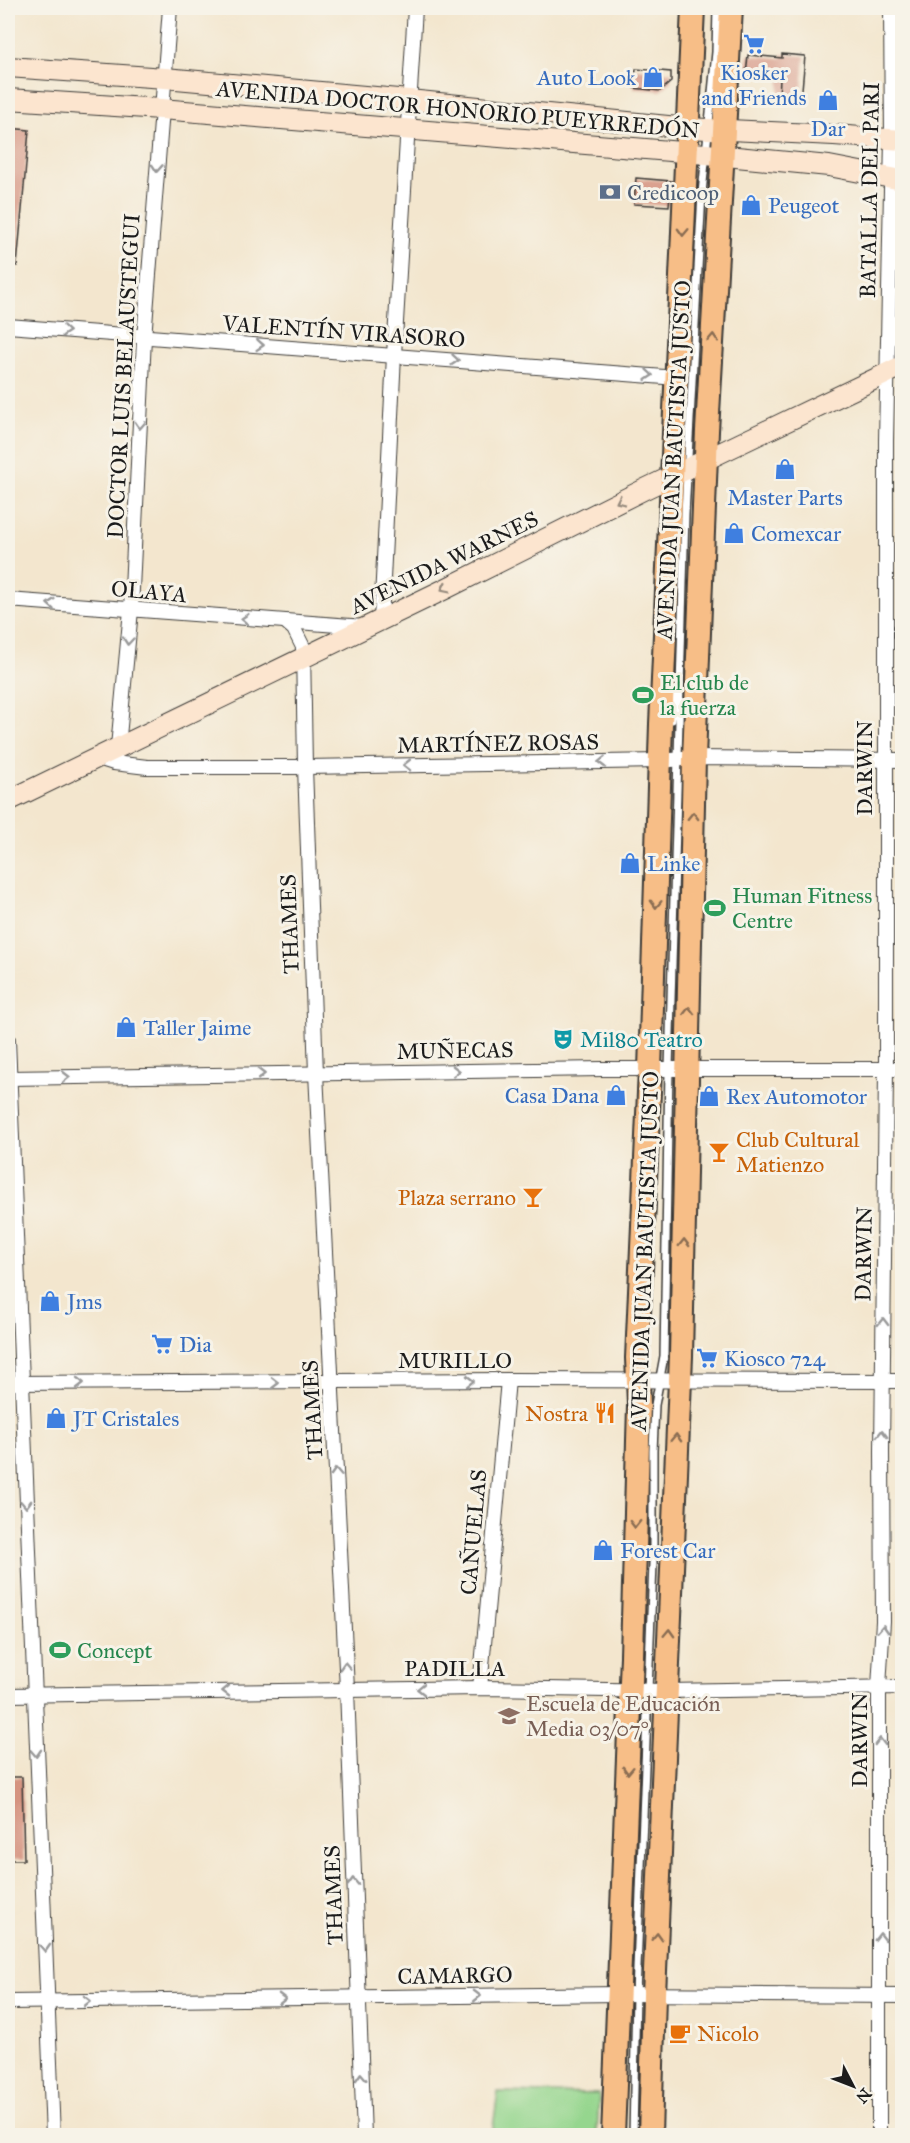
<svg xmlns="http://www.w3.org/2000/svg" width="910" height="2143" viewBox="0 0 910 2143" font-family="'IM FELL Great Primer',serif">
<style>
.green{fill:#95d68e;stroke:#587955;stroke-width:1.5}
.building{fill:#d59380}
.lines{fill:none;stroke-linecap:round;stroke-linejoin:round}
.lane-casing{stroke:#3c3a37;stroke-width:10}
.street-casing{stroke:#3c3a37;stroke-width:16}
.secondary-casing{stroke:#3c3a37;stroke-width:22}
.primary-casing{stroke:#3c3a37;stroke-width:26}
.lane{stroke:#fff;stroke-width:7}
.street{stroke:#fff;stroke-width:14}
.secondary{stroke:#fce5cf;stroke-width:20}
.primary{stroke:#f7be87;stroke-width:22}
.oneway{stroke:#999}
.oneway2{stroke:#8a6d52}
.oneway3{stroke:#978b7e}
.labels{text-anchor:middle;stroke-width:6;stroke-linejoin:round;paint-order:stroke}
.shop-label{font-size:22px;fill:#366cbe;stroke:#f7f3e8;text-anchor:start}
.street-label{font-size:22px;fill:#1c1c1c;stroke:#f7f3e8}
.service-label{font-size:22px;fill:#4e5e75;stroke:#f7f3e8;text-anchor:start}
.leisure-label{font-size:22px;fill:#27864d;stroke:#f7f3e8;text-anchor:start}
.culture-label{font-size:22px;fill:#0d838f;stroke:#f7f3e8;text-anchor:start}
.food-label{font-size:22px;fill:#c56008;stroke:#f7f3e8;text-anchor:start}
.education-label{font-size:22px;fill:#785e54;stroke:#f7f3e8;text-anchor:start}
</style>
<rect width="100%" height="100%" fill="#f7f3e8"/>
<filter id="ink" filterUnits="userSpaceOnUse"><feTurbulence type="fractalNoise" baseFrequency=".0167" numOctaves="2"/><feDisplacementMap in="SourceGraphic" scale="12" xChannelSelector="R" yChannelSelector="G"/><feConvolveMatrix kernelMatrix="1 2 1 2 8 2 1 2 1" color-interpolation-filters="sRGB"/></filter>
<filter id="wash" filterUnits="userSpaceOnUse"><feTurbulence type="fractalNoise" baseFrequency=".008" numOctaves="4" result="noise"/><feDisplacementMap in="SourceGraphic" scale="24" xChannelSelector="R" yChannelSelector="G"/><feGaussianBlur stdDeviation="1.35" result="paint"/><feColorMatrix in="noise" values="0 0 0 0 0 0 0 0 0 0 0 0 0 0 0 0 0 1.4 0 .05"/><feComposite in="paint" operator="in"/></filter>
<g filter="url(#wash)">
<rect width="100%" height="100%" fill="#f3e6ce"/>
<path class="green" d="M 498,2092 L 599,2094 L 597,2135 L 492,2135 Z"/>
<g id="blocks">
<g class="building">
<path d="M 782,54 L 805,56 L 801,101 L 779,99 L 780,78 L 746,75 L 748,55 L 782,58 Z"/>
<path d="M 636,69 L 671,72 L 671,82 L 660,91 L 634,88 Z"/>
<path d="M 8,128 L 29,130 L 17,266 L 8,265 Z"/>
<path d="M 636,178 L 671,181 L 669,206 L 634,204 Z"/>
<path d="M 8,1777 L 22,1777 L 24,1860 L 8,1860 Z"/>
</g>
</g>
</g>
<g filter="url(#ink)">
<use href="#blocks" fill-opacity="0" stroke="#3c3a37" stroke-width="1.5"/>
<g class="lines">
<defs>
<g id="lane">
<path d="M 672,720 L 676,692"/>
<path d="M 633,2136 L 636,1994 L 653,1564 L 653,1451 L 655,1405 L 664,1356 L 669,1069 L 685,514 L 702,193 L 716,52 L 717,8"/>
</g>
<g id="street">
<path d="M 8,326 L 677,378"/>
<path d="M 8,600 L 364,627"/>
<path d="M 381,620 L 394,355 L 415,8"/>
<path d="M 286,622 L 294,629 L 303,647 L 305,767 L 316,1073 L 347,1689 L 364,2136"/>
<path d="M 118,747 L 131,610 L 144,338 L 170,8"/>
<path d="M 95,757 L 114,763 L 147,767 L 305,767 L 660,761 L 694,758 L 902,760"/>
<path d="M 8,1040 L 53,2136"/>
<path d="M 8,1078 L 603,1069 L 902,1069"/>
<path d="M 8,1383 L 508,1380 L 902,1381"/>
<path d="M 480,1688 L 508,1380"/>
<path d="M 8,1695 L 480,1688 L 667,1691 L 902,1687"/>
<path d="M 8,2002 L 619,1994 L 902,1996"/>
<path d="M 879,2136 L 879,1687 L 883,1621 L 882,1452 L 886,1069 L 886,441 L 892,139 L 891,8"/>
</g>
<g id="secondary">
<path d="M 8,67 L 165,78 L 409,100 L 688,128 L 834,135 L 902,140"/>
<path d="M 8,99 L 161,109 L 706,154 L 829,166 L 902,180"/>
<path d="M 8,801 L 445,589 L 647,488 L 902,366"/>
</g>
<g id="primary">
<path d="M 613,2136 L 632,1656 L 639,1405 L 637,1358 L 650,1070 L 661,724 L 693,8"/>
<path d="M 650,2136 L 654,1995 L 681,1356 L 694,758 L 707,431 L 731,8"/>
</g>
</defs>
<use href="#lane" class="lane-casing"/>
<use href="#street" class="street-casing"/>
<use href="#secondary" class="secondary-casing"/>
<use href="#primary" class="primary-casing"/>
<use href="#lane" class="lane"/>
<use href="#street" class="street"/>
<use href="#secondary" class="secondary"/>
<use href="#primary" class="primary"/>
</g>
<defs><path id="oneway-chevron" d="M-2-3.5L2.5 0L-2 3.5" fill="none" stroke-width="1.6" stroke-linecap="round" stroke-linejoin="round" transform="scale(1.5)"/></defs>
<g class="oneway">
<use href="#oneway-chevron" transform="translate(157 168) rotate(94)"/>
<use href="#oneway-chevron" transform="translate(66 331) rotate(5)"/>
<use href="#oneway-chevron" transform="translate(260 345) rotate(4)"/>
<use href="#oneway-chevron" transform="translate(455 360) rotate(5)"/>
<use href="#oneway-chevron" transform="translate(649 375) rotate(5)"/>
<use href="#oneway-chevron" transform="translate(140 425) rotate(93)"/>
<use href="#oneway-chevron" transform="translate(51 604) rotate(-175)"/>
<use href="#oneway-chevron" transform="translate(245 619) rotate(-176)"/>
<use href="#oneway-chevron" transform="translate(128 641) rotate(95)"/>
<use href="#oneway-chevron" transform="translate(602 762) rotate(179)"/>
<use href="#oneway-chevron" transform="translate(407 765) rotate(179)"/>
<use href="#oneway-chevron" transform="translate(456 1071) rotate(-1)"/>
<use href="#oneway-chevron" transform="translate(261 1074) rotate(-1)"/>
<use href="#oneway-chevron" transform="translate(66 1077) rotate(-1)"/>
<use href="#oneway-chevron" transform="translate(883 1322) rotate(-89)"/>
<use href="#oneway-chevron" transform="translate(470 1381) rotate(-1)"/>
<use href="#oneway-chevron" transform="translate(80 1383)"/>
<use href="#oneway-chevron" transform="translate(275 1383)"/>
<use href="#oneway-chevron" transform="translate(882 1434) rotate(-89)"/>
<use href="#oneway-chevron" transform="translate(336 1472) rotate(-93)"/>
<use href="#oneway-chevron" transform="translate(26 1504) rotate(88)"/>
<use href="#oneway-chevron" transform="translate(883 1629) rotate(-87)"/>
<use href="#oneway-chevron" transform="translate(345 1666) rotate(-93)"/>
<use href="#oneway-chevron" transform="translate(421 1689) rotate(179)"/>
<use href="#oneway-chevron" transform="translate(226 1691) rotate(179)"/>
<use href="#oneway-chevron" transform="translate(880 1742) rotate(-90)"/>
<use href="#oneway-chevron" transform="translate(36 1753) rotate(87)"/>
<use href="#oneway-chevron" transform="translate(353 1882) rotate(-92)"/>
<use href="#oneway-chevron" transform="translate(880 1937) rotate(-90)"/>
<use href="#oneway-chevron" transform="translate(45 1948) rotate(87)"/>
<use href="#oneway-chevron" transform="translate(477 1996) rotate(-1)"/>
<use href="#oneway-chevron" transform="translate(282 1999) rotate(-1)"/>
<use href="#oneway-chevron" transform="translate(87 2001) rotate(-1)"/>
<use href="#oneway-chevron" transform="translate(361 2077) rotate(-93)"/>
</g>
<g class="oneway2">
<use href="#oneway-chevron" transform="translate(683 232) rotate(92)"/>
<use href="#oneway-chevron" transform="translate(713 338) rotate(-87)"/>
<use href="#oneway-chevron" transform="translate(693 816) rotate(-89)"/>
<use href="#oneway-chevron" transform="translate(656 904) rotate(92)"/>
<use href="#oneway-chevron" transform="translate(689 1011) rotate(-89)"/>
<use href="#oneway-chevron" transform="translate(684 1243) rotate(-89)"/>
<use href="#oneway-chevron" transform="translate(676 1438) rotate(-88)"/>
<use href="#oneway-chevron" transform="translate(635 1524) rotate(91)"/>
<use href="#oneway-chevron" transform="translate(669 1633) rotate(-88)"/>
<use href="#oneway-chevron" transform="translate(628 1770) rotate(92)"/>
<use href="#oneway-chevron" transform="translate(657 1937) rotate(-88)"/>
</g>
<g class="oneway3">
<use href="#oneway-chevron" transform="translate(620 501) rotate(154)"/>
<use href="#oneway-chevron" transform="translate(445 588) rotate(154)"/>
</g>
</g>
<defs>
<symbol id="supermarket-bare" viewBox="-9 -9 18 18"><path d="M-6-5.5h2.5l.6 2H6L4.5 2H-2.5L-4.4-4H-6ZM-1.5 3.2a1.3 1.3 0 1 0 .1 0ZM3 3.2a1.3 1.3 0 1 0 .1 0Z" fill="#3f7fe0" stroke="#f7f3e8" stroke-width="2.5" paint-order="stroke"/></symbol>
<symbol id="shop-bare" viewBox="-9 -9 18 18"><path d="M-5-2.5h2.3a2.7 3.5 0 0 1 5.4 0H5L5.5 6h-11ZM-1.5-2.5h3a1.5 2.3 0 0 0-3 0Z" fill="#3f7fe0" stroke="#f7f3e8" stroke-width="2.5" paint-order="stroke"/></symbol>
<symbol id="bank-bare" viewBox="-9 -9 18 18"><path d="M-6-4H6V4H-6ZM0-2.3a2.3 2.3 0 1 0 0 4.6a2.3 2.3 0 1 0 0-4.6Z" fill="#5c6f8a" stroke="#f7f3e8" stroke-width="2.5" paint-order="stroke"/></symbol>
<symbol id="stadium-bare" viewBox="-9 -9 18 18"><path d="M0-5a6.5 5 0 1 0 0 10a6.5 5 0 1 0 0-10ZM-3.5-1.8h7v3.6h-7Z" fill="#2e9e5b" stroke="#f7f3e8" stroke-width="2.5" paint-order="stroke"/></symbol>
<symbol id="theatre-bare" viewBox="-9 -9 18 18"><path d="M-5-5.5Q0-4 5-5.5V0Q5 5 0 6Q-5 5-5 0ZM-3.3-2.5H-1v1.5H-3.3ZM1-2.5H3.3v1.5H1ZM-2.8 1Q0 5.5 2.8 1Z" fill="#0f9aa8" stroke="#f7f3e8" stroke-width="2.5" paint-order="stroke"/></symbol>
<symbol id="bar-bare" viewBox="-9 -9 18 18"><path d="M-6-5H6L.8 .8V4.5H3.5V6h-7V4.5H-.8V.8Z" fill="#e8710a" stroke="#f7f3e8" stroke-width="2.5" paint-order="stroke"/></symbol>
<symbol id="restaurant-bare" viewBox="-9 -9 18 18"><path d="M-5-6h1v4h1v-4h1v4h1v-4h1v5L-1.5 .5V6h-2V.5L-5-1ZM5-6V6H3V1.5H1.5Q1.5-4 5-6Z" fill="#e8710a" stroke="#f7f3e8" stroke-width="2.5" paint-order="stroke"/></symbol>
<symbol id="school-bare" viewBox="-9 -9 18 18"><path d="M0-5L7-2L0 1L-7-2ZM-4 1L0 2.5L4 1V4Q0 6-4 4Z" fill="#8d6e63" stroke="#f7f3e8" stroke-width="2.5" paint-order="stroke"/></symbol>
<symbol id="cafe-bare" viewBox="-9 -9 18 18"><path d="M-5.5-4.5H6V0H3Q3 3.5 0 3.5H-2.5Q-5.5 3.5-5.5 0ZM3-3.2v2h1.7v-2ZM-6 4.5H4V6H-6Z" fill="#e8710a" stroke="#f7f3e8" stroke-width="2.5" paint-order="stroke"/></symbol>
</defs>
<g fill-rule="evenodd">
<use href="#supermarket-bare" x="739" y="29" width="30" height="30"/>
<use href="#shop-bare" x="638" y="62" width="30" height="30"/>
<use href="#shop-bare" x="813" y="85" width="30" height="30"/>
<use href="#bank-bare" x="595" y="177" width="30" height="30"/>
<use href="#shop-bare" x="736" y="190" width="30" height="30"/>
<use href="#shop-bare" x="770" y="454" width="30" height="30"/>
<use href="#shop-bare" x="719" y="518" width="30" height="30"/>
<use href="#stadium-bare" x="628" y="680" width="30" height="30"/>
<use href="#shop-bare" x="615" y="848" width="30" height="30"/>
<use href="#stadium-bare" x="700" y="893" width="30" height="30"/>
<use href="#shop-bare" x="111" y="1012" width="30" height="30"/>
<use href="#theatre-bare" x="548" y="1024" width="30" height="30"/>
<use href="#shop-bare" x="601" y="1080" width="30" height="30"/>
<use href="#shop-bare" x="694" y="1081" width="30" height="30"/>
<use href="#bar-bare" x="704" y="1137" width="30" height="30"/>
<use href="#bar-bare" x="518" y="1182" width="30" height="30"/>
<use href="#shop-bare" x="35" y="1286" width="30" height="30"/>
<use href="#supermarket-bare" x="147" y="1329" width="30" height="30"/>
<use href="#supermarket-bare" x="692" y="1343" width="30" height="30"/>
<use href="#restaurant-bare" x="590" y="1398" width="30" height="30"/>
<use href="#shop-bare" x="41" y="1403" width="30" height="30"/>
<use href="#shop-bare" x="588" y="1535" width="30" height="30"/>
<use href="#stadium-bare" x="45" y="1635" width="30" height="30"/>
<use href="#school-bare" x="494" y="1701" width="30" height="30"/>
<use href="#cafe-bare" x="665" y="2018" width="30" height="30"/>
</g>
<g class="labels">
<g class="shop-label">
<text x="754" y="80" text-anchor="middle">Kiosker<tspan x="754" dy="25">and Friends</tspan></text>
<text x="636" y="85" text-anchor="end">Auto Look</text>
<text x="828" y="136" text-anchor="middle">Dar</text>
<text x="768" y="213">Peugeot</text>
<text x="785" y="505" text-anchor="middle">Master Parts</text>
<text x="751" y="541">Comexcar</text>
<text x="647" y="871">Linke</text>
<text x="143" y="1035">Taller Jaime</text>
<text x="599" y="1103" text-anchor="end">Casa Dana</text>
<text x="726" y="1104">Rex Automotor</text>
<text x="67" y="1309">Jms</text>
<text x="179" y="1352">Dia</text>
<text x="724" y="1366">Kiosco 724</text>
<text x="73" y="1426">JT Cristales</text>
<text x="620" y="1558">Forest Car</text>
</g>
<g class="street-label">
<text transform="translate(458 109) rotate(5)" y="8">AVENIDA DOCTOR HONORIO PUEYRREDÓN</text>
<text transform="translate(869 190) rotate(-89)" y="8">BATALLA DEL PARI</text>
<text transform="translate(344 331) rotate(4)" y="8">VALENTÍN VIRASORO</text>
<text transform="translate(123 376) rotate(-87)" y="8">DOCTOR LUIS BELAUSTEGUI</text>
<text transform="translate(673 460) rotate(-87)" y="8">AVENIDA JUAN BAUTISTA JUSTO</text>
<text transform="translate(444 562) rotate(-26)" y="8">AVENIDA WARNES</text>
<text transform="translate(149 591) rotate(5)" y="8">OLAYA</text>
<text transform="translate(498 743) rotate(-1)" y="8">MARTÍNEZ ROSAS</text>
<text transform="translate(864 768) rotate(-90)" y="8">DARWIN</text>
<text transform="translate(289 924) rotate(-92)" y="8">THAMES</text>
<text transform="translate(455 1050) rotate(-1)" y="8">MUÑECAS</text>
<text transform="translate(644 1251) rotate(-88)" y="8">AVENIDA JUAN BAUTISTA JUSTO</text>
<text transform="translate(863 1254) rotate(-89)" y="8">DARWIN</text>
<text x="455" y="1368">MURILLO</text>
<text transform="translate(312 1410) rotate(-93)" y="8">THAMES</text>
<text transform="translate(473 1532) rotate(-85)" y="8">CAÑUELAS</text>
<text x="455" y="1676">PADILLA</text>
<text transform="translate(859 1740) rotate(-90)" y="8">DARWIN</text>
<text transform="translate(333 1895) rotate(-92)" y="8">THAMES</text>
<text transform="translate(455 1975) rotate(-1)" y="8">CAMARGO</text>
</g>
<g class="service-label">
<text x="627" y="200">Credicoop</text>
</g>
<g class="leisure-label">
<text x="660" y="690">El club de<tspan x="660" dy="25">la fuerza</tspan></text>
<text x="732" y="903">Human Fitness<tspan x="732" dy="25">Centre</tspan></text>
<text x="77" y="1658">Concept</text>
</g>
<g class="culture-label">
<text x="580" y="1047">Mil80 Teatro</text>
</g>
<g class="food-label">
<text x="736" y="1147">Club Cultural<tspan x="736" dy="25">Matienzo</tspan></text>
<text x="516" y="1205" text-anchor="end">Plaza serrano</text>
<text x="588" y="1421" text-anchor="end">Nostra</text>
<text x="697" y="2041">Nicolo</text>
</g>
<g class="education-label">
<text x="526" y="1711">Escuela de Educación<tspan x="526" dy="25">Media 03/07°</tspan></text>
</g>
</g>
<rect width="910" height="2143" fill="none" stroke="#f7f3e8" stroke-width="30"/>
<g transform="translate(853 2086) rotate(132)" stroke="#f7f3e8" stroke-width="4.5" paint-order="stroke">
<path d="M0-4.5L10 22L0 15L-10 22Z" fill="#1c1c1c"/>
<text y="-9" font-size="16" font-weight="bold" text-anchor="middle" fill="#1c1c1c">N</text>
</g>
</svg>
